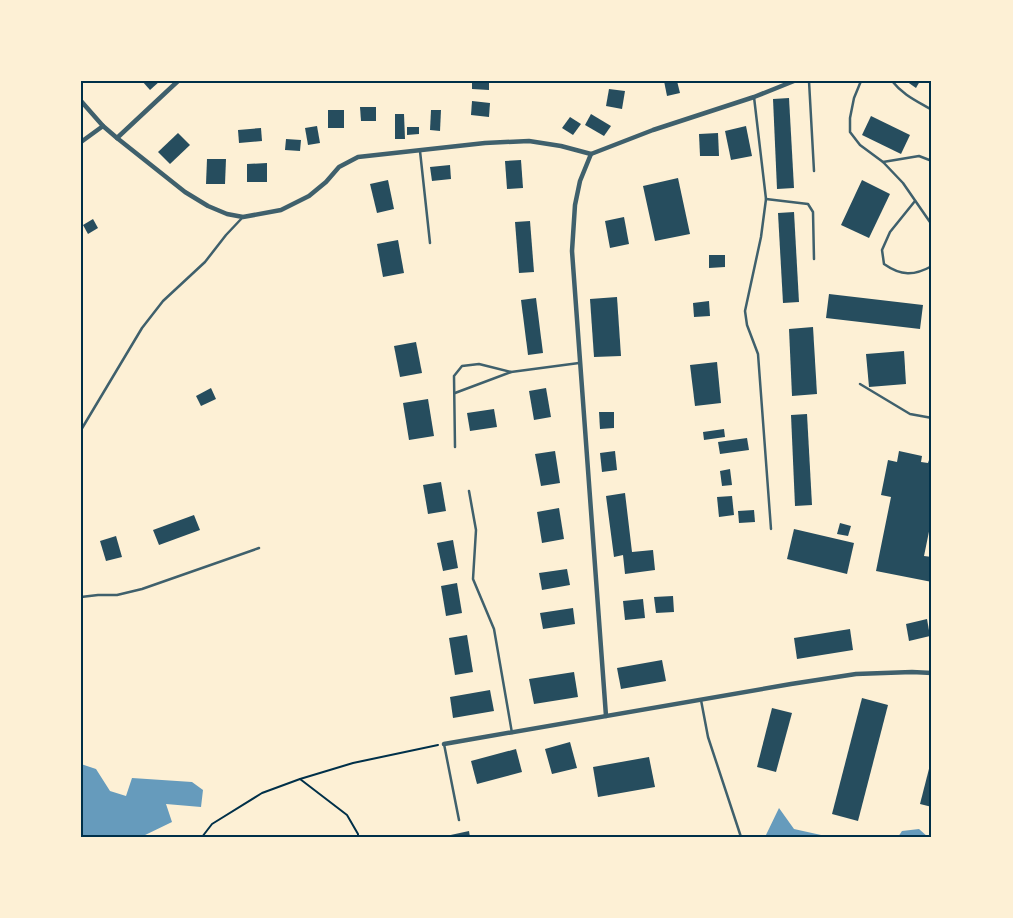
<svg xmlns="http://www.w3.org/2000/svg" width="1013" height="918" viewBox="0 0 1013 918" font-family="Helvetica,sans-serif">
<style>
.water{fill:#669bbc}
.building{fill:#264d5e}
.lines{fill:none;stroke-linecap:round;stroke-linejoin:round}
.path{stroke:#003049;stroke-width:2}
.service{stroke:#3f606c;stroke-width:2.5}
.minor{stroke:#3f606c;stroke-width:4.5}
.neatline{fill:none;stroke:#003049;stroke-width:2}
</style>
<rect width="100%" height="100%" fill="#fdf0d5"/>
<g class="water">
<path d="M 81,764 L 96,769 L 110,791 L 126,796 L 132,778 L 192,782 L 203,790 L 201,807 L 166,804 L 172,822 L 141,837 L 81,837 Z"/>
<path d="M 779,808 L 794,829 L 830,837 L 765,837 Z"/>
<path d="M 919,829 L 928,837 L 898,837 L 902,831 Z"/>
</g>
<g class="building">
<path d="M 142,81 L 160,81 L 150,90 Z"/>
<path d="M 472,81 L 489,81 L 489,90 L 472,89 Z"/>
<path d="M 664,81 L 677,81 L 680,93 L 667,96 Z"/>
<path d="M 906,81 L 920,81 L 916,88 Z"/>
<path d="M 609,89 L 625,91 L 622,109 L 606,106 Z"/>
<path d="M 789,98 L 794,188 L 777,189 L 773,99 Z"/>
<path d="M 472,101 L 490,103 L 489,117 L 471,115 Z"/>
<path d="M 360,107 L 376,107 L 376,121 L 361,121 Z"/>
<rect x="328" y="110" width="16" height="18"/>
<path d="M 431,110 L 441,110 L 440,131 L 430,130 Z"/>
<path d="M 395,114 L 404,114 L 405,139 L 395,139 Z"/>
<path d="M 591,114 L 611,126 L 604,136 L 585,125 Z"/>
<path d="M 871,116 L 910,135 L 901,154 L 862,135 Z"/>
<path d="M 570,117 L 581,124 L 573,135 L 562,128 Z"/>
<path d="M 317,126 L 320,143 L 308,145 L 305,128 Z"/>
<path d="M 746,126 L 752,156 L 731,160 L 725,131 Z"/>
<path d="M 407,127 L 419,127 L 419,134 L 407,135 Z"/>
<path d="M 261,128 L 262,141 L 239,143 L 238,130 Z"/>
<path d="M 178,133 L 190,145 L 170,164 L 158,152 Z"/>
<path d="M 718,133 L 719,156 L 700,156 L 699,134 Z"/>
<path d="M 286,139 L 301,140 L 300,151 L 285,150 Z"/>
<path d="M 207,159 L 226,159 L 225,184 L 206,184 Z"/>
<path d="M 521,160 L 523,188 L 507,189 L 505,161 Z"/>
<path d="M 267,163 L 267,182 L 247,182 L 247,164 Z"/>
<path d="M 450,165 L 451,179 L 432,181 L 430,167 Z"/>
<path d="M 678,178 L 690,234 L 655,241 L 643,186 Z"/>
<path d="M 388,180 L 394,209 L 377,213 L 370,184 Z"/>
<path d="M 862,180 L 890,194 L 869,238 L 841,225 Z"/>
<path d="M 794,212 L 799,302 L 783,303 L 778,213 Z"/>
<path d="M 624,217 L 629,244 L 610,248 L 605,221 Z"/>
<path d="M 93,219 L 98,228 L 88,234 L 83,225 Z"/>
<path d="M 530,221 L 534,272 L 519,273 L 515,222 Z"/>
<path d="M 398,240 L 404,273 L 383,277 L 377,244 Z"/>
<path d="M 709,255 L 725,255 L 725,267 L 709,268 Z"/>
<path d="M 829,294 L 923,305 L 920,329 L 826,318 Z"/>
<path d="M 617,297 L 621,356 L 594,357 L 590,299 Z"/>
<path d="M 536,298 L 543,353 L 528,355 L 521,300 Z"/>
<path d="M 709,301 L 710,316 L 694,317 L 693,303 Z"/>
<path d="M 813,327 L 817,394 L 792,396 L 789,329 Z"/>
<path d="M 416,342 L 422,373 L 400,377 L 394,346 Z"/>
<path d="M 904,351 L 906,384 L 869,387 L 866,354 Z"/>
<path d="M 717,362 L 721,403 L 695,406 L 690,365 Z"/>
<path d="M 211,388 L 216,399 L 201,406 L 196,396 Z"/>
<path d="M 546,388 L 551,417 L 534,420 L 529,391 Z"/>
<path d="M 428,399 L 434,436 L 409,440 L 403,403 Z"/>
<path d="M 494,409 L 497,427 L 470,431 L 467,413 Z"/>
<path d="M 599,412 L 614,412 L 614,428 L 600,429 Z"/>
<path d="M 807,414 L 812,505 L 795,506 L 791,415 Z"/>
<path d="M 724,429 L 725,437 L 704,440 L 703,432 Z"/>
<path d="M 747,438 L 749,450 L 720,454 L 718,442 Z"/>
<path d="M 555,451 L 560,483 L 541,486 L 535,454 Z"/>
<path d="M 615,451 L 617,470 L 602,472 L 600,453 Z"/>
<path d="M 899,451 L 922,456 L 921,462 L 928,463 L 930,457 L 932,458 L 932,517 L 924,556 L 932,557 L 932,582 L 876,571 L 891,497 L 881,495 L 888,460 L 897,462 Z"/>
<path d="M 730,469 L 732,485 L 722,486 L 720,471 Z"/>
<path d="M 441,482 L 446,511 L 428,514 L 423,485 Z"/>
<path d="M 625,493 L 632,552 L 653,550 L 655,570 L 625,574 L 623,555 L 614,557 L 606,496 Z"/>
<path d="M 732,496 L 734,515 L 719,517 L 717,497 Z"/>
<path d="M 559,508 L 564,539 L 542,543 L 537,512 Z"/>
<path d="M 754,510 L 755,522 L 739,523 L 738,511 Z"/>
<path d="M 194,515 L 200,530 L 159,545 L 153,530 Z"/>
<path d="M 840,523 L 851,526 L 848,536 L 837,534 Z"/>
<path d="M 794,529 L 854,543 L 847,574 L 787,559 Z"/>
<path d="M 116,536 L 122,557 L 106,561 L 100,541 Z"/>
<path d="M 453,540 L 458,568 L 443,571 L 437,543 Z"/>
<path d="M 567,569 L 570,585 L 542,590 L 539,573 Z"/>
<path d="M 457,583 L 462,613 L 446,616 L 441,586 Z"/>
<path d="M 673,596 L 674,612 L 656,613 L 654,597 Z"/>
<path d="M 643,599 L 645,618 L 625,620 L 623,601 Z"/>
<path d="M 573,608 L 575,624 L 543,629 L 540,613 Z"/>
<path d="M 927,619 L 930,636 L 909,641 L 906,624 Z"/>
<path d="M 850,629 L 853,650 L 797,659 L 794,638 Z"/>
<path d="M 467,635 L 473,672 L 455,675 L 449,638 Z"/>
<path d="M 662,660 L 666,681 L 621,689 L 617,668 Z"/>
<path d="M 574,672 L 578,697 L 534,704 L 529,679 Z"/>
<path d="M 490,690 L 494,711 L 453,718 L 450,697 Z"/>
<path d="M 862,698 L 888,705 L 858,821 L 832,814 Z"/>
<path d="M 772,708 L 792,713 L 776,772 L 757,767 Z"/>
<path d="M 570,742 L 577,768 L 552,774 L 545,749 Z"/>
<path d="M 516,749 L 522,772 L 477,784 L 471,761 Z"/>
<path d="M 649,757 L 655,787 L 598,797 L 593,767 Z"/>
<path d="M 931,761 L 932,761 L 932,807 L 920,804 Z"/>
<path d="M 469,831 L 470,837 L 446,837 L 446,836 Z"/>
</g>
<g class="lines">
<g class="path">
<path d="M 300,779 L 347,815 L 358,834 L 358,837"/>
<path d="M 202,837 L 212,824 L 262,793 L 300,779 L 353,763 L 438,745"/>
</g>
<g class="service">
<path d="M 809,81 L 814,171"/>
<path d="M 861,81 L 854,98 L 850,118 L 850,132 L 860,145 L 883,162 L 903,183 L 932,225"/>
<path d="M 892,81 C 903,95 917,101 932,110"/>
<path d="M 754,97 L 766,199 L 761,237 L 745,311 L 747,325 L 758,354 L 771,529"/>
<path d="M 420,151 L 430,243"/>
<path d="M 883,162 L 919,156 L 932,161"/>
<path d="M 766,199 L 808,204 L 813,212 L 814,259"/>
<path d="M 915,201 L 890,232 L 882,250 L 884,264 C 901,276 914,276 932,266"/>
<path d="M 860,384 L 910,414 L 932,418"/>
<path d="M 455,393 L 511,372 L 579,363"/>
<path d="M 81,430 L 142,328 L 163,301 L 205,262 L 226,235 L 243,217"/>
<path d="M 455,447 L 454,376 L 462,366 L 479,364 L 511,372"/>
<path d="M 469,491 L 476,530 L 473,579 L 494,629 L 512,733"/>
<path d="M 81,597 L 98,595 L 117,595 L 142,589 L 259,548"/>
<path d="M 701,700 L 708,737 L 741,837"/>
<path d="M 444,744 L 459,820"/>
</g>
<g class="minor">
<path d="M 81,101 L 103,126 L 117,138 L 185,192 L 208,206 L 227,214 L 243,217 L 281,210 L 309,196 L 326,182 L 339,167 L 358,157 L 485,143 L 529,141 L 561,146 L 591,154"/>
<path d="M 117,138 L 178,81"/>
<path d="M 81,142 L 103,126"/>
<path d="M 606,716 L 572,251 L 575,205 L 580,181 L 591,154 L 653,130 L 754,97 L 794,81"/>
<path d="M 444,744 L 791,684 L 856,674 L 912,672 L 932,673"/>
</g>
</g>
<rect width="1013" height="918" fill="none" stroke="#fdf0d5" stroke-width="165"/>
<rect x="82" y="82" width="848" height="754" class="neatline"/>
</svg>
